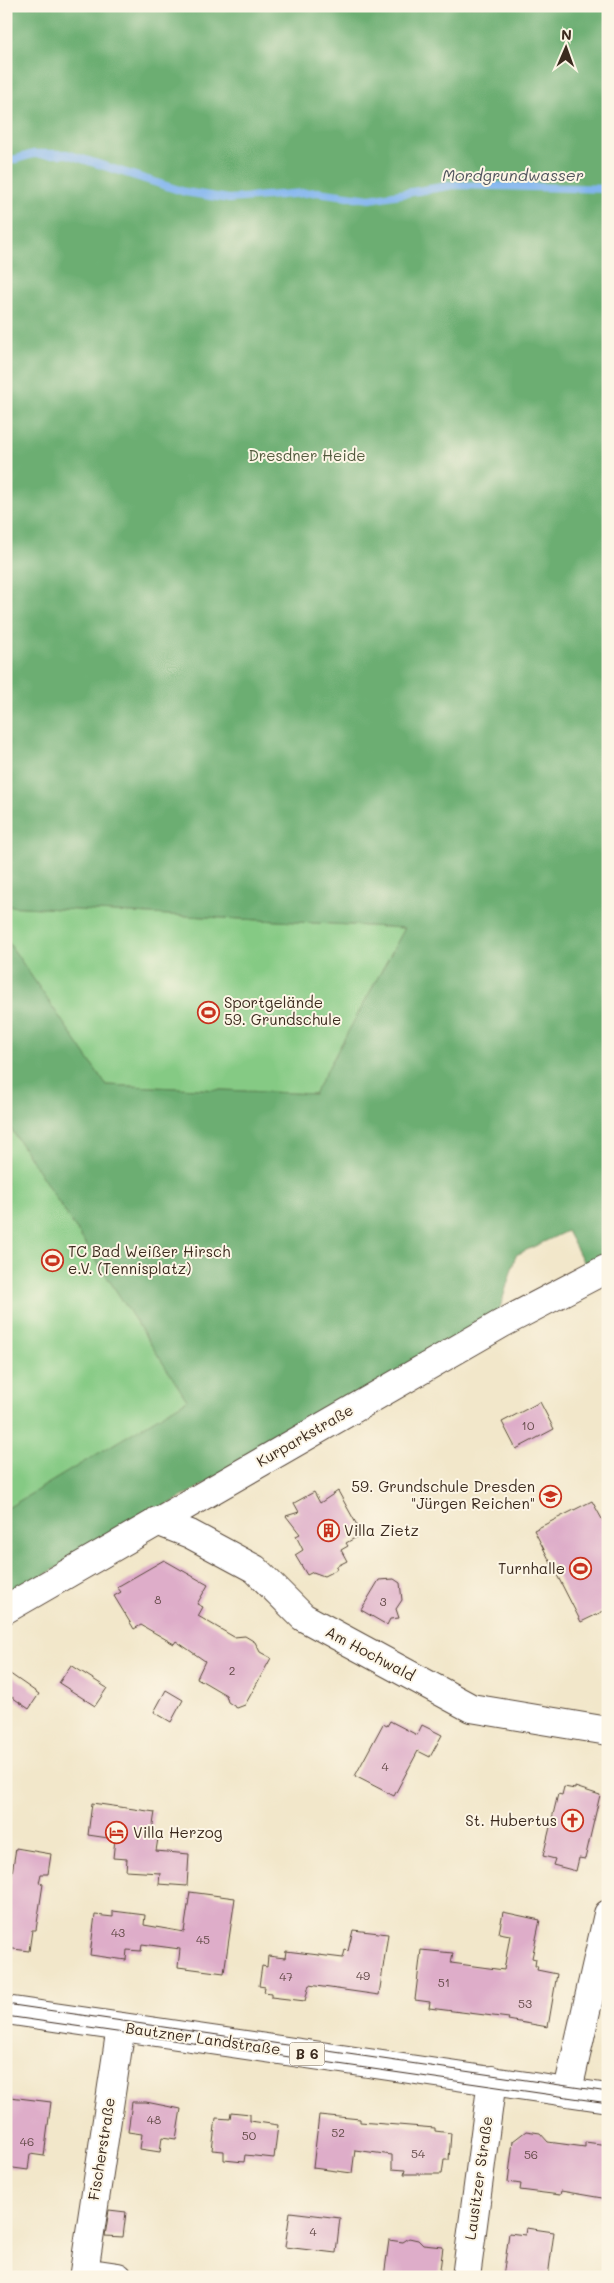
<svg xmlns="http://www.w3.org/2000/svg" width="614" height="2283" viewBox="0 0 614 2283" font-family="Mali,sans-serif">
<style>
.green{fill:#85ca84;stroke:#607a51}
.forest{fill:#6cae72;stroke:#546c48}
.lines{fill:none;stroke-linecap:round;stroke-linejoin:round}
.stream{stroke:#82b5ef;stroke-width:8}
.building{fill:#deadc9}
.minor-casing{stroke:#564638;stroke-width:30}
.major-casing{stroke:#564638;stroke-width:30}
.minor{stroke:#fff;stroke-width:28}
.major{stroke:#fff;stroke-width:28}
.tram{stroke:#3b2a1e;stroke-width:1}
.labels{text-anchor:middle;stroke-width:4;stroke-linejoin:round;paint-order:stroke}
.number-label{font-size:12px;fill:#644b49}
.shield{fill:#fcf5e5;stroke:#75675a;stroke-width:1}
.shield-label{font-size:14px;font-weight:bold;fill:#3b2a1e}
.park-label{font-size:15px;fill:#515a3d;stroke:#fcf5e5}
.poi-label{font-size:15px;fill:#3b2a1e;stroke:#fcf5e5;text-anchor:start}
.street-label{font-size:15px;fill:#3b2a1e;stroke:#fcf5e5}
.water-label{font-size:16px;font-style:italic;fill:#50545d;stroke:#fcf5e5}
</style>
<rect width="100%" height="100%" fill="#fcf5e5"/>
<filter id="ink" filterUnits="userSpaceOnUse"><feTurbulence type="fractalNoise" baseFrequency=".02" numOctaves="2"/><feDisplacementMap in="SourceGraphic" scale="10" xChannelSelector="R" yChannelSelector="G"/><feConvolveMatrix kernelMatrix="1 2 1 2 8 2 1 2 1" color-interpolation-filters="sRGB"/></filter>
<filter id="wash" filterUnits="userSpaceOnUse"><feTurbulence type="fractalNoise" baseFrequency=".0096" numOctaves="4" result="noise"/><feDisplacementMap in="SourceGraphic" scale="20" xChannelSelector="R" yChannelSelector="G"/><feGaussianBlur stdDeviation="1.12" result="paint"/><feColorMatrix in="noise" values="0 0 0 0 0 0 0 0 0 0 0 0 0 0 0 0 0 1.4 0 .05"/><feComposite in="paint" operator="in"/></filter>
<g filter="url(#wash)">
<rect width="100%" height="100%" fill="#f2e7ca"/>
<g class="green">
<path d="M 6,906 L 405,928 L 314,1094 L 106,1085 L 6,939 Z"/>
<path d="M 6,1121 L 187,1400 L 6,1509 Z"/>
</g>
<path class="forest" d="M 6,6 L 608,6 L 608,1254 L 585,1265 L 567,1231 L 516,1255 L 497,1318 L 6,1597 L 6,1509 L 187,1400 L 6,1121 L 6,939 L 106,1085 L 314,1094 L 405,928 L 6,906 Z"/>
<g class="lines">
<path class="stream" d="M 6,162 L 33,154 L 67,154 L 185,192 L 229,199 L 317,192 L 370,199 L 454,185 L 608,189"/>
</g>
<g id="blocks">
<g class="building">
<path d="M 540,1402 L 554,1429 L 516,1449 L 502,1422 Z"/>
<path d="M 338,1491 L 362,1534 L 346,1543 L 348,1546 L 341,1550 L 347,1561 L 337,1566 L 336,1570 L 324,1576 L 313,1572 L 307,1575 L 295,1555 L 303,1550 L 296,1536 L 300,1534 L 286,1516 L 299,1512 L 294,1503 L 314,1492 L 320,1503 Z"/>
<path d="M 592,1501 L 608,1530 L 608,1609 L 581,1622 L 534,1530 Z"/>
<path d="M 164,1560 L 208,1585 L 197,1604 L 203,1607 L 198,1616 L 234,1637 L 245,1636 L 255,1642 L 260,1652 L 271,1658 L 245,1705 L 237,1708 L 228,1702 L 226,1695 L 197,1678 L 205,1661 L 176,1641 L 174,1644 L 141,1625 L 134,1629 L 114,1596 L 121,1592 L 117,1587 Z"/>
<path d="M 394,1579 L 400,1583 L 402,1600 L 396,1609 L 399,1618 L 390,1619 L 387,1625 L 361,1610 L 379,1580 Z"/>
<path d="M 71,1665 L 107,1688 L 95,1706 L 59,1683 Z"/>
<path d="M 6,1671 L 39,1694 L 29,1709 L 6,1693 Z"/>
<path d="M 166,1690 L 183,1700 L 171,1722 L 154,1712 Z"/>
<path d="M 390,1721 L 417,1735 L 422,1725 L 442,1735 L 430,1757 L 418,1751 L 394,1796 L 355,1776 L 383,1724 L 387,1726 Z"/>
<path d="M 564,1787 L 575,1789 L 575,1787 L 600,1795 L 585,1859 L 579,1858 L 576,1871 L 553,1865 L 555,1859 L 543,1856 L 558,1794 L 562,1795 Z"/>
<path d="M 92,1803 L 155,1812 L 152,1831 L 159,1832 L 156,1851 L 189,1854 L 187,1886 L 159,1884 L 160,1873 L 126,1871 L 127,1859 L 113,1858 L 115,1839 L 88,1835 Z"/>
<path d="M 16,1848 L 51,1854 L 48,1874 L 41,1874 L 39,1883 L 43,1884 L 36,1930 L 32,1930 L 29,1951 L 6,1948 L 6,1891 L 9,1892 Z"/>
<path d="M 190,1892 L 235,1898 L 224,1973 L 178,1967 L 180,1949 L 142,1944 L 141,1951 L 127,1950 L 126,1960 L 90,1955 L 95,1915 L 113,1917 L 113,1911 L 145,1915 L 144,1925 L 184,1932 Z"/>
<path d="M 503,1912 L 540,1920 L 532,1958 L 536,1959 L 535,1966 L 538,1966 L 537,1970 L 557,1974 L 548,2027 L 508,2020 L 509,2018 L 429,2008 L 430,2002 L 415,2000 L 421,1950 L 453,1953 L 451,1963 L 504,1970 L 510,1935 L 499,1933 Z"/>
<path d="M 353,1930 L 388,1934 L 379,1995 L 309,1985 L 305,2001 L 271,1997 L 271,1993 L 264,1992 L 265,1987 L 259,1986 L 262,1966 L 267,1967 L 268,1956 L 285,1958 L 286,1951 L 343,1958 L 345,1950 L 348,1951 Z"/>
<path d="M 10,2097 L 51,2102 L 44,2156 L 30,2154 L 28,2170 L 6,2167 L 9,2133 L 7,2133 L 8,2124 L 6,2123 Z"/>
<path d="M 132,2102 L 146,2102 L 181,2109 L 176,2139 L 162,2137 L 160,2152 L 140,2149 L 142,2134 L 128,2132 Z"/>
<path d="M 231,2112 L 250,2114 L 250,2121 L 278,2125 L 274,2158 L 245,2155 L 244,2162 L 224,2160 L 224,2151 L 212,2150 L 216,2118 L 230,2119 Z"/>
<path d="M 319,2115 L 360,2119 L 360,2122 L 435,2128 L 435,2131 L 451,2133 L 449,2160 L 444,2160 L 442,2174 L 404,2174 L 405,2170 L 392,2169 L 392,2155 L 355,2150 L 352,2173 L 313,2168 Z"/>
<path d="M 526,2131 L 540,2133 L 548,2142 L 585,2147 L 585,2142 L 608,2145 L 608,2199 L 561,2191 L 560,2195 L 520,2190 L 521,2184 L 508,2182 L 513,2141 Z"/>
<path d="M 109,2210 L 126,2212 L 123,2237 L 105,2236 Z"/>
<path d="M 290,2212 L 340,2218 L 336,2253 L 285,2247 Z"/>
<path d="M 526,2228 L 554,2232 L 548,2277 L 503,2277 L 509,2233 L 525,2235 Z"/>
<path d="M 409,2238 L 418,2240 L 423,2245 L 443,2247 L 439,2277 L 384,2277 L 389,2240 L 403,2242 Z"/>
</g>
</g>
</g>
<g filter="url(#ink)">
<use href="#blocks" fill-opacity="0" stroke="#564638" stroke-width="1"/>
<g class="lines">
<defs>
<g id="minor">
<path d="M 157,1521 L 190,1534 L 255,1569 L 303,1617 L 471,1708 L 608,1731"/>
<path d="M 6,1609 L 501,1324 L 606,1269"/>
<path d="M 568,2090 L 608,1914"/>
<path d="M 118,2277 L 84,2272 L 121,2027"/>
<path d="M 466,2277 L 492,2080"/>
</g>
<path id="major" d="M 6,2010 L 608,2098"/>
</defs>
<use href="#minor" class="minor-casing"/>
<use href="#major" class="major-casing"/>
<use href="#minor" class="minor"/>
<use href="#major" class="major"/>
<g class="tram">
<path d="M 6,2004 L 608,2092"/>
<path d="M 6,2016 L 608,2103"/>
</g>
</g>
</g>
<defs>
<symbol id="stadium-ring" viewBox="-11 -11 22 22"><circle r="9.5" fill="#fcf5e5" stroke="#c8321e" stroke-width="1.5"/><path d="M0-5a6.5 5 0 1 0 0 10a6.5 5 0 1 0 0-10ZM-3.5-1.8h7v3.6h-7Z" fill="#c8321e"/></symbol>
<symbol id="school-ring" viewBox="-11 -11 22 22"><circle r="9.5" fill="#fcf5e5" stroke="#c8321e" stroke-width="1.5"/><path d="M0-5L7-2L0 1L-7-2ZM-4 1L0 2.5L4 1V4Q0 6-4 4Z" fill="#c8321e"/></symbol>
<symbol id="building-ring" viewBox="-11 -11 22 22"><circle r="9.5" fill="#fcf5e5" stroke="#c8321e" stroke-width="1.5"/><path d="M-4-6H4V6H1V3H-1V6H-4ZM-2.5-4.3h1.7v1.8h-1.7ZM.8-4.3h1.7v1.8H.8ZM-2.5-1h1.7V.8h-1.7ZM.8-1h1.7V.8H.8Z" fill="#c8321e"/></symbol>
<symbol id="church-ring" viewBox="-11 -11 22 22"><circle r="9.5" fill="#fcf5e5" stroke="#c8321e" stroke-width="1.5"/><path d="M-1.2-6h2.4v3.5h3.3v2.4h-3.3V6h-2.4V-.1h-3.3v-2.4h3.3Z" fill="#c8321e"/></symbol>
<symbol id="hotel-ring" viewBox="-11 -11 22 22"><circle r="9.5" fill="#fcf5e5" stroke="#c8321e" stroke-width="1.5"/><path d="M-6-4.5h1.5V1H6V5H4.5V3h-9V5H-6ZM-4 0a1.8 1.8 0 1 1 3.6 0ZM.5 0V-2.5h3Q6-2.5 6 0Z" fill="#c8321e"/></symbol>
</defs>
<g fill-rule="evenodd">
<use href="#stadium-ring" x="196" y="1000" width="25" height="25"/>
<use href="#stadium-ring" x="40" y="1248" width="25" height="25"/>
<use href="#school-ring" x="538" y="1484" width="25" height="25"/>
<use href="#building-ring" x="316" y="1518" width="25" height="25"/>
<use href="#stadium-ring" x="568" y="1556" width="25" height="25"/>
<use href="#church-ring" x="560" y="1808" width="25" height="25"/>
<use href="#hotel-ring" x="104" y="1820" width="25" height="25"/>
</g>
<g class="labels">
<g class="number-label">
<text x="528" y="1430">10</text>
<text x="158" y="1604">8</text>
<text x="383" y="1606">3</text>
<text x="232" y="1675">2</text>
<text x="385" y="1771">4</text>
<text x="118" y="1937">43</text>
<text x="203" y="1944">45</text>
<text x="363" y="1980">49</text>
<text x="286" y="1981">47</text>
<text x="444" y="1987">51</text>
<text x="525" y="2008">53</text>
<text x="154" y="2124">48</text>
<text x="338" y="2137">52</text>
<text x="249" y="2140">50</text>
<text x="27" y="2146">46</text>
<text x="418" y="2158">54</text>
<text x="531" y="2159">56</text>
<text x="313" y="2236">4</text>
</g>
<rect class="shield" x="289.5" y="2042.5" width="35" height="23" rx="4"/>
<g class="shield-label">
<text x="307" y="2059">B 6</text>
</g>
<g class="park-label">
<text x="307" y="461">Dresdner Heide</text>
</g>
<g class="poi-label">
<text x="224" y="1008">Sportgelände<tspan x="224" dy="17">59. Grundschule</tspan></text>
<text x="68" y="1257">TC Bad Weißer Hirsch<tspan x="68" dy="17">e.V. (Tennisplatz)</tspan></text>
<text x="535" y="1492" text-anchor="end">59. Grundschule Dresden<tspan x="535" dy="17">"Jürgen Reichen"</tspan></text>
<text x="344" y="1536">Villa Zietz</text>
<text x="565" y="1574" text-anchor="end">Turnhalle</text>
<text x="557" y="1826" text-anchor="end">St. Hubertus</text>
<text x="133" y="1838">Villa Herzog</text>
</g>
<g class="street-label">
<text transform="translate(305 1436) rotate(-30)" y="5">Kurparkstraße</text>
<text transform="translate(370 1654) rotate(28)" y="5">Am Hochwald</text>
<text transform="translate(203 2039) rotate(8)" y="5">Bautzner Landstraße</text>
<text transform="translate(102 2149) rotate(-81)" y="5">Fischerstraße</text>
<text transform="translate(479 2178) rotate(-82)" y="5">Lausitzer Straße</text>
</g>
<g class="water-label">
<text x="513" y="181">Mordgrundwasser</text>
</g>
</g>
<rect width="614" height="2283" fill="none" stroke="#fcf5e5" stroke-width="25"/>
<g transform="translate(566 48) rotate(2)" stroke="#fcf5e5" stroke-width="4" paint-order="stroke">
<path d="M0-4L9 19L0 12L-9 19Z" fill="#3b2a1e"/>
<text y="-8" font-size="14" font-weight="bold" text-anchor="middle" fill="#3b2a1e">N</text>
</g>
</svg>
